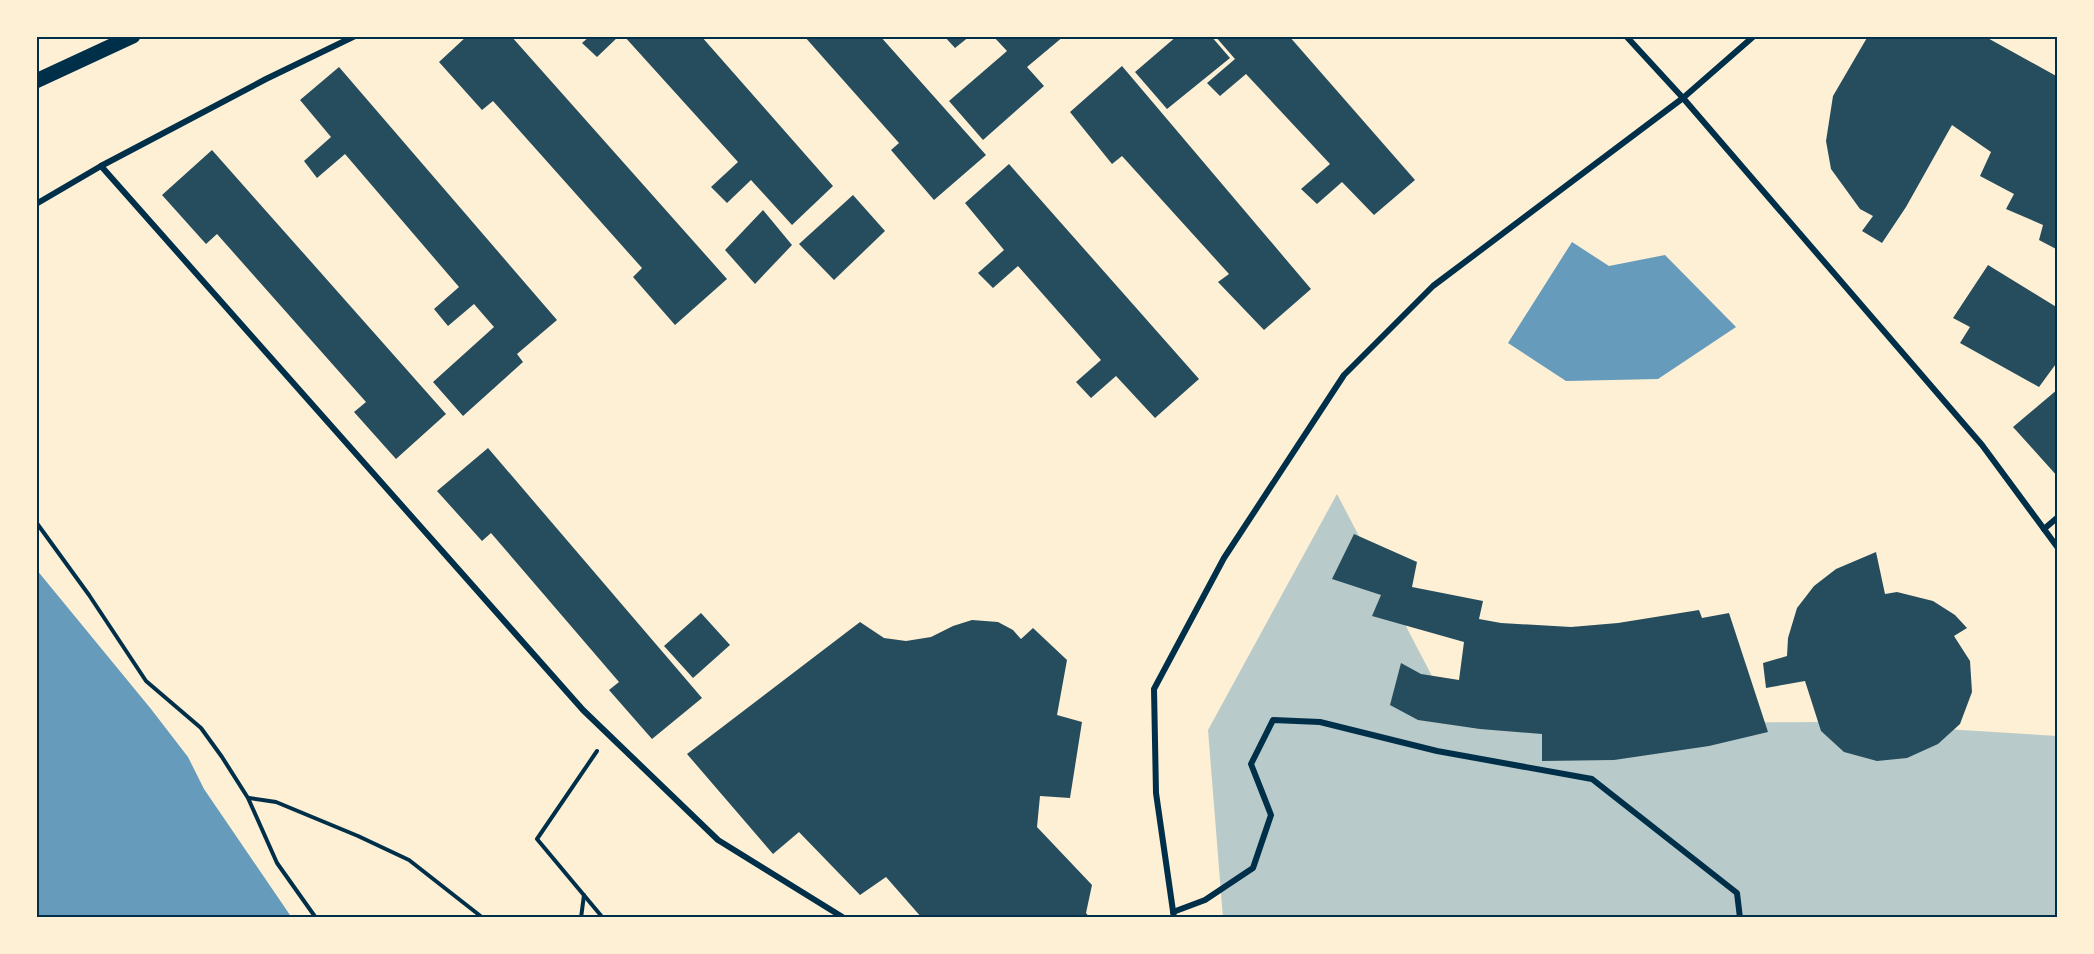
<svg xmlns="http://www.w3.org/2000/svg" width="2094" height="954" viewBox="0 0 2094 954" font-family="'IBM Plex Sans',sans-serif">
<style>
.green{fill:#b9caca}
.water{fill:#669bbc}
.building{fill:#264d5e}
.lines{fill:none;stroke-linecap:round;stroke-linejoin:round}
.path{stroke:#003049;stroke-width:4}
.minor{stroke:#003049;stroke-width:6}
.primary{stroke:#003049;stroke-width:15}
.neatline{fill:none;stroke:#003049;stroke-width:2}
</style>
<rect width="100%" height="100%" fill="#fdf0d5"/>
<path class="green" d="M 1337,494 L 1457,724 L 1833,722 L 2058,736 L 2058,918 L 1223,918 L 1208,730 Z"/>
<g class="water">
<path d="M 1572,242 L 1609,266 L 1665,255 L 1736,327 L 1658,379 L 1566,381 L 1508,343 Z"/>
<path d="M 36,569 L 151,709 L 188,757 L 204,789 L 292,918 L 36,918 Z"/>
</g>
<g class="building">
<path d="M 467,36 L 511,36 L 727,279 L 675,325 L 633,277 L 642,268 L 493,101 L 482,110 L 439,62 Z"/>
<path d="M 590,36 L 619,36 L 597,57 L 582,43 Z"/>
<path d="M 624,36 L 701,36 L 833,186 L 792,225 L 751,180 L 727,203 L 711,187 L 738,162 Z"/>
<path d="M 804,36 L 880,36 L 986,155 L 934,200 L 891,150 L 899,143 Z"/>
<path d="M 944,36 L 970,36 L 955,48 Z"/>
<path d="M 993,36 L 1064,36 L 1027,67 L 1044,86 L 983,140 L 949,101 L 1007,51 Z"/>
<path d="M 1177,36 L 1211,36 L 1230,58 L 1167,109 L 1135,72 Z"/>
<path d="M 1215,36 L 1289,36 L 1415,180 L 1374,215 L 1342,182 L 1317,204 L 1301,189 L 1330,164 L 1246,74 L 1220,96 L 1207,83 L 1235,59 Z"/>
<path d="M 1868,36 L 1984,36 L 2058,77 L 2058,250 L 2039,240 L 2043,225 L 2006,209 L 2014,194 L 1980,176 L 1991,152 L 1952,125 L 1906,207 L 1882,243 L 1862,231 L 1873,216 L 1860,209 L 1831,169 L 1826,141 L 1833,96 Z"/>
<path d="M 1122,66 L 1311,289 L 1264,330 L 1218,282 L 1229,274 L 1122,156 L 1112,164 L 1070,112 Z"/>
<path d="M 339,67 L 557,320 L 517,354 L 523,362 L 463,416 L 433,382 L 494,327 L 474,304 L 448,326 L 434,309 L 459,287 L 345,154 L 317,178 L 304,161 L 331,137 L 300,100 Z"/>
<path d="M 212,150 L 446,414 L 396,459 L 354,412 L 366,402 L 217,234 L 206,244 L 162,195 Z"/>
<path d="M 1009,164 L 1199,379 L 1155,418 L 1116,376 L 1091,398 L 1076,382 L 1101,360 L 1018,266 L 993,288 L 978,273 L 1004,250 L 965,203 Z"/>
<path d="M 853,195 L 885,231 L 834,280 L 799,244 Z"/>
<path d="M 763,210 L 792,245 L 755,284 L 725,250 Z"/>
<path d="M 1988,265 L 2058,308 L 2058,361 L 2039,387 L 1960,343 L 1970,327 L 1953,318 Z"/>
<path d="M 2058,389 L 2058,477 L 2013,427 Z"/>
<path d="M 488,448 L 702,698 L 652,739 L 609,690 L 619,682 L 491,533 L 482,541 L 437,491 Z"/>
<path d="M 1354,534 L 1417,562 L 1412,587 L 1483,601 L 1479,619 L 1501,623 L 1571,627 L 1618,623 L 1699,610 L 1702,618 L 1729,613 L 1768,732 L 1709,746 L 1614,760 L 1542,761 L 1542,734 L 1480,729 L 1418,720 L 1390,705 L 1401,663 L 1421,674 L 1459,680 L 1464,642 L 1372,616 L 1381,595 L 1332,579 Z"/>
<path d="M 1876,552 L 1885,594 L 1897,592 L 1933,601 L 1955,615 L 1967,628 L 1954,636 L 1970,661 L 1972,692 L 1960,724 L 1938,744 L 1907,758 L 1877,761 L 1844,752 L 1821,731 L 1805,681 L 1766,688 L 1763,663 L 1787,656 L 1788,638 L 1797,608 L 1814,586 L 1836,569 Z"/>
<path d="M 701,613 L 730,645 L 693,678 L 664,646 Z"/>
<path d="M 972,620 L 998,622 L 1013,630 L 1021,639 L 1033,628 L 1067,660 L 1057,715 L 1082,722 L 1070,798 L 1040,796 L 1037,827 L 1092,885 L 1086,913 L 1090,918 L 922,918 L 886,877 L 860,895 L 799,832 L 773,854 L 687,754 L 860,622 L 884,638 L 906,641 L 931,637 L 953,626 Z"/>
</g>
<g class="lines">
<g class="path">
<path d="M 36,522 L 89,595 L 146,681 L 201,728 L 222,757 L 248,798 L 277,863 L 316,918"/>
<path d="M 597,751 L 537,839 L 603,918"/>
<path d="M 249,798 L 276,802 L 358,836 L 409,860 L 483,918"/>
<path d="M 581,918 L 584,895"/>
</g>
<g class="minor">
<path d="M 1626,36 L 1683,98 L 1982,445 L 2058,548"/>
<path d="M 101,166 L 583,710 L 718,840 L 844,918"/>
<path d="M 36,204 L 101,166 L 266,79 L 355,36"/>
<path d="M 2044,529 L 2058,517"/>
<path d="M 1173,912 L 1205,900 L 1253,868 L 1271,815 L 1251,764 L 1273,720 L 1320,722 L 1437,751 L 1592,779 L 1737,893 L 1740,918"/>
<path d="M 1174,918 L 1156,793 L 1154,689 L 1224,558 L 1344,375 L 1433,286 L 1683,98 L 1754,36"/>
</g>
<path class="primary" d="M 36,81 L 133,36"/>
</g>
<rect width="2094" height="954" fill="none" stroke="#fdf0d5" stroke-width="75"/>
<rect x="38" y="38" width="2018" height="878" class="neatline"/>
</svg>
